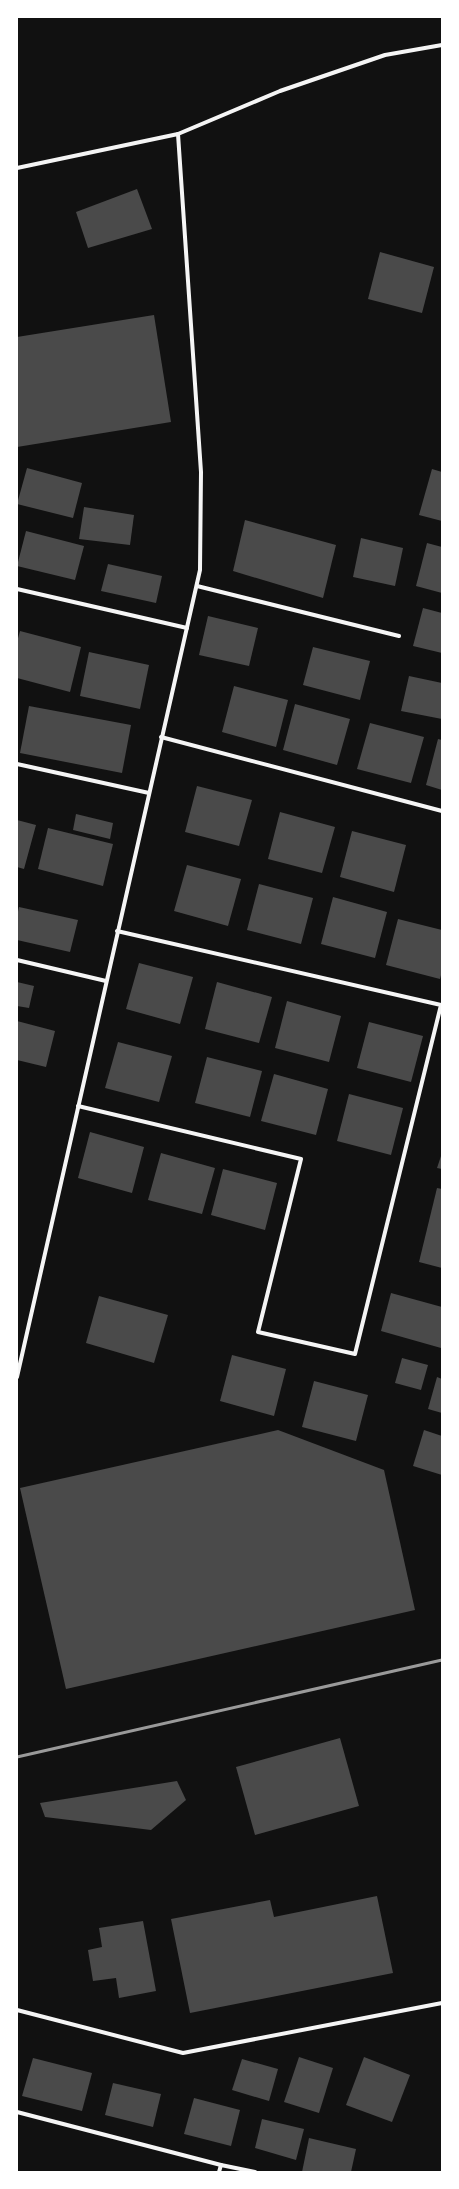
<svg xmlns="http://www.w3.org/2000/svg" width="459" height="2189" viewBox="0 0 459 2189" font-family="'Source Sans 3',sans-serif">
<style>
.building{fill:#4a4a4a}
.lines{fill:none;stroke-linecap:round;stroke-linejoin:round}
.minor{stroke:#f5f5f5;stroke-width:4}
.rail{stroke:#9a9a9a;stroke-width:3}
</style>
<rect width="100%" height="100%" fill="#111"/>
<g class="building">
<path d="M 137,189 L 152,229 L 88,248 L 76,212 Z"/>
<path d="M 380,252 L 434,267 L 422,313 L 368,299 Z"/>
<path d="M 154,315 L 171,422 L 17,447 L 17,337 Z"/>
<path d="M 27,468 L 82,483 L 73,518 L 17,504 Z"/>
<path d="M 432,469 L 442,472 L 442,521 L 419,515 Z"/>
<path d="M 84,507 L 134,515 L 130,545 L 79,539 Z"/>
<path d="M 245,520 L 336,545 L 323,598 L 233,571 Z"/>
<path d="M 26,531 L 84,546 L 75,580 L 17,566 Z"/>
<path d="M 361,538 L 403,548 L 395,586 L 353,577 Z"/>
<path d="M 427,543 L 442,547 L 442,593 L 416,586 Z"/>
<path d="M 108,564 L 162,576 L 156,603 L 101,591 Z"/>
<path d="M 423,608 L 442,613 L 442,653 L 413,646 Z"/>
<path d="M 208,616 L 258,628 L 249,666 L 199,655 Z"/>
<path d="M 20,631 L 81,647 L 70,692 L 17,678 L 17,642 Z"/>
<path d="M 313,647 L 370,661 L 360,700 L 303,685 Z"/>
<path d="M 89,652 L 149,665 L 140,709 L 80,696 Z"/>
<path d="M 409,676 L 442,683 L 442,719 L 401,711 Z"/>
<path d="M 234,686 L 288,700 L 276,747 L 222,732 Z"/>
<path d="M 295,704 L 350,719 L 337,765 L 283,750 Z"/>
<path d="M 29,706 L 131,725 L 122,773 L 20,753 Z"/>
<path d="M 370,723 L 424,737 L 411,783 L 357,769 Z"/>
<path d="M 438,739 L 442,740 L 442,790 L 426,785 Z"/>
<path d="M 197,786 L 252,800 L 239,846 L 185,832 Z"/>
<path d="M 280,812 L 335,827 L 322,873 L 268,859 Z"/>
<path d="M 76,814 L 113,823 L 110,839 L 73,830 Z"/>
<path d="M 17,820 L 36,825 L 24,869 L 17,867 Z"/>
<path d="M 48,828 L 113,844 L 103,886 L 38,869 Z"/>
<path d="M 352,831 L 406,845 L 394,892 L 340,877 Z"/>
<path d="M 187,865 L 241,879 L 228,926 L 174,911 Z"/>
<path d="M 259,884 L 313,898 L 301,944 L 247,930 Z"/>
<path d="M 333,897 L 387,912 L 375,958 L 321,944 Z"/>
<path d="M 19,907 L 78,920 L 70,952 L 17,940 L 17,916 Z"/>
<path d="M 398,919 L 442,930 L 442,971 L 440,979 L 386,965 Z"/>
<path d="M 139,963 L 193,977 L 180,1024 L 126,1009 Z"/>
<path d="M 17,982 L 34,986 L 29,1008 L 17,1006 Z"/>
<path d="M 217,982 L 272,997 L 259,1043 L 205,1029 Z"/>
<path d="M 287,1001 L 341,1016 L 329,1062 L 275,1048 Z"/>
<path d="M 17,1021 L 55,1031 L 46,1067 L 17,1060 Z"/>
<path d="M 369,1022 L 423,1036 L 411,1082 L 357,1068 Z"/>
<path d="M 118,1042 L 172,1056 L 159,1102 L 105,1088 Z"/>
<path d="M 207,1057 L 262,1071 L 250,1117 L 195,1103 Z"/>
<path d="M 274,1074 L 328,1089 L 316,1135 L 261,1121 Z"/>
<path d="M 349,1094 L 403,1108 L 391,1155 L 337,1141 Z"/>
<path d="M 90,1132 L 144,1147 L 132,1193 L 78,1178 Z"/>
<path d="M 161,1153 L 215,1168 L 202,1214 L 148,1200 Z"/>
<path d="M 442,1153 L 442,1169 L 437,1168 Z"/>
<path d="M 223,1169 L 277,1183 L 265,1230 L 211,1215 Z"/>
<path d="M 437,1188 L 442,1189 L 442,1268 L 419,1262 Z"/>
<path d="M 391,1293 L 442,1307 L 441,1348 L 381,1331 Z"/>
<path d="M 99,1296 L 168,1315 L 154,1363 L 86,1343 Z"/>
<path d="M 232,1355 L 286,1369 L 274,1416 L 220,1401 Z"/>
<path d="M 402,1358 L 428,1365 L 421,1390 L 395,1383 Z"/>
<path d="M 437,1377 L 442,1379 L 442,1413 L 428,1409 Z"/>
<path d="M 314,1381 L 368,1395 L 356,1441 L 302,1427 Z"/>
<path d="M 278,1430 L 384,1470 L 415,1610 L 66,1689 L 20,1488 Z"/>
<path d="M 424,1430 L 442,1436 L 442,1475 L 413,1466 Z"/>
<path d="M 340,1738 L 359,1806 L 255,1835 L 236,1767 Z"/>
<path d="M 177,1781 L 186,1800 L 151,1830 L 45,1817 L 40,1803 Z"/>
<path d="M 377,1896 L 393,1973 L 190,2013 L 171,1919 L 270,1900 L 274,1917 Z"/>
<path d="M 143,1921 L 156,1991 L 119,1998 L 116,1978 L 93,1981 L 88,1950 L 102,1947 L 99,1928 Z"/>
<path d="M 299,2057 L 333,2068 L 319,2113 L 284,2102 Z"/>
<path d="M 364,2057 L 410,2075 L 392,2122 L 346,2105 Z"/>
<path d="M 33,2058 L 92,2073 L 82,2111 L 22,2096 Z"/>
<path d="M 242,2059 L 278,2069 L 269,2101 L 232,2090 Z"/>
<path d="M 113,2083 L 161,2094 L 153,2127 L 105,2115 Z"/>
<path d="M 194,2098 L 240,2110 L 231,2146 L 184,2134 Z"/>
<path d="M 262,2119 L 304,2129 L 296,2160 L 255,2148 Z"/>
<path d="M 309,2138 L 356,2149 L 351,2172 L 302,2172 Z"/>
</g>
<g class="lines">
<g class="minor">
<path d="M 17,168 L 178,134 L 280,91 L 385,55 L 442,45"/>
<path d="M 197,586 L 399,636"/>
<path d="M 17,589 L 187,628"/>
<path d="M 161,737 L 442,811"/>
<path d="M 17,764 L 149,793"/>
<path d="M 17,960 L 106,981"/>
<path d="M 78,1106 L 301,1159 L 258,1332 L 355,1354 L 441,1005 L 117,931"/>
<path d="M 17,1377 L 200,570 L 201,472 L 178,134"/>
<path d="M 17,2010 L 183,2053 L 442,2003"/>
<path d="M 17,2112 L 221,2165 L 219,2172"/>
<path d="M 221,2165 L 255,2172"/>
</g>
<path class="rail" d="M 17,1757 L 442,1660"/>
</g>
<rect width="459" height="2189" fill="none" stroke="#ffffff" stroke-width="36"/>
</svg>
